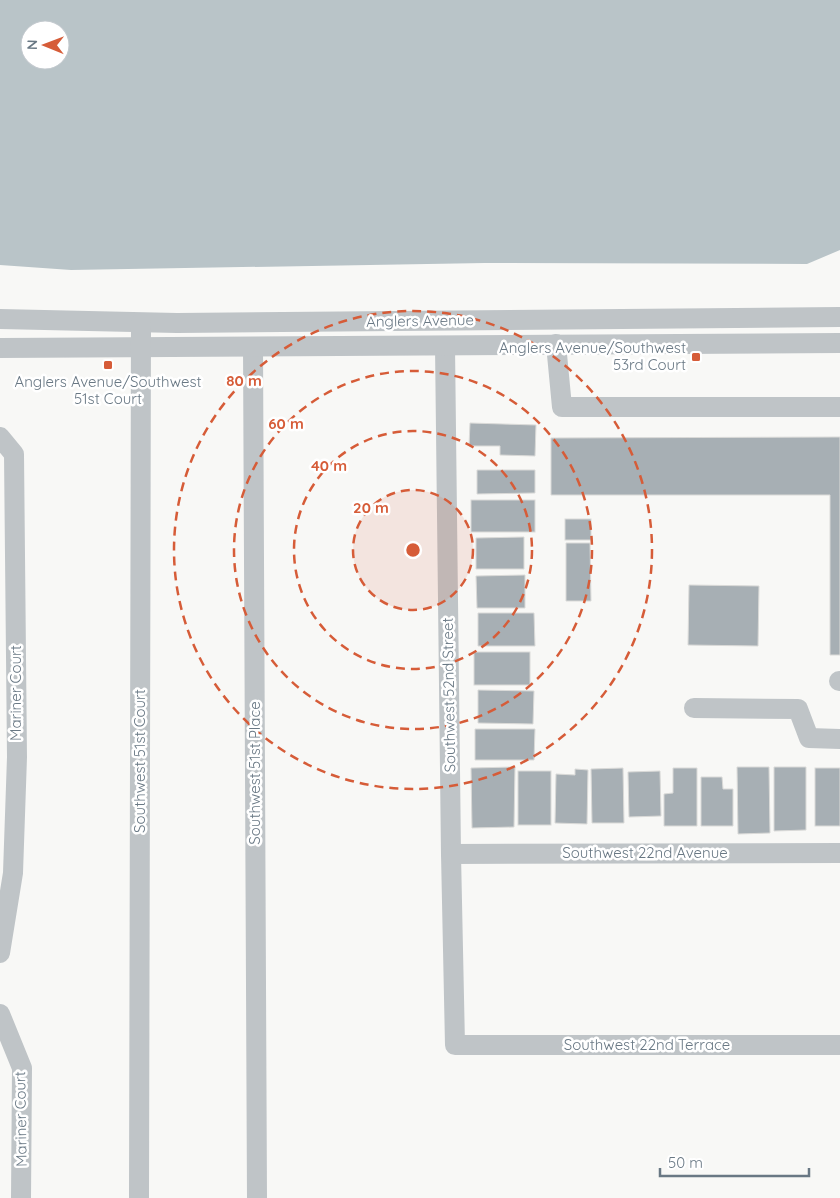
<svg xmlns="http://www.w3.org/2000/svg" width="840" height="1198" viewBox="0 0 840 1198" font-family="Quicksand,sans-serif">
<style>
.water{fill:#b9c4c8;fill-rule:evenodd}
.building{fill:#a7afb4;stroke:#dadad8}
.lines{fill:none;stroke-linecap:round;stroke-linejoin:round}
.minor{stroke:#bfc4c7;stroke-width:20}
.ring{fill:none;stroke:#d65c38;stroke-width:2.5;stroke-dasharray:9 6}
.poi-dot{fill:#d65c38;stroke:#fff;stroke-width:2}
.labels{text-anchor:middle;stroke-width:5;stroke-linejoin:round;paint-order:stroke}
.street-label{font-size:15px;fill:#697884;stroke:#fff}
.poi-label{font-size:15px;fill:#697884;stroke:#fff;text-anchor:end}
.centre{fill:#d65c38;stroke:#fff;stroke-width:2.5}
.ring-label{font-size:15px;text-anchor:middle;font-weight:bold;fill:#d65c38;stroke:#fff;stroke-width:5;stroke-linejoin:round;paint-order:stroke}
</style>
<rect width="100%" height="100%" fill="#f8f8f6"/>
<path class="water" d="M 0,0 L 840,0 L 840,250 L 807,264 L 485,263 L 71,270 L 0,265 ZM 30,30 L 60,30 L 60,60 L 30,60 Z"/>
<g class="building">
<path d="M 470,423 L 536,425 L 535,456 L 500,455 L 500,446 L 469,446 Z"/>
<path d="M 840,437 L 840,655 L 830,655 L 830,495 L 551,495 L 551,438 Z"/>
<path d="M 477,470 L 535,470 L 535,493 L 477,494 Z"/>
<rect x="471" y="500" width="64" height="32"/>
<rect x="565" y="519" width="26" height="21"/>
<path d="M 524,537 L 524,569 L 476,569 L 476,538 Z"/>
<path d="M 566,543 L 590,543 L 591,601 L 566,601 Z"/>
<path d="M 525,575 L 525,608 L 477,608 L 476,576 Z"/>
<path d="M 689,585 L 759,586 L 758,646 L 688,645 Z"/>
<path d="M 478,613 L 534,613 L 535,646 L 478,646 Z"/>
<rect x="474" y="652" width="56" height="33"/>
<path d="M 478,690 L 534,691 L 533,724 L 478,723 Z"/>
<path d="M 475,729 L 535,729 L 534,760 L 475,760 Z"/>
<path d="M 515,767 L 514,827 L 472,828 L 471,768 Z"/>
<path d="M 737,767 L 769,767 L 770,833 L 738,834 Z"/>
<path d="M 774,767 L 806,767 L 806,830 L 774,831 Z"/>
<path d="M 623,768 L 624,823 L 592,823 L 591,769 Z"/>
<path d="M 673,768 L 697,768 L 697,826 L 664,826 L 664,794 L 673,793 Z"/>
<rect x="815" y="768" width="25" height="58"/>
<path d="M 575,769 L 588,770 L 587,824 L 555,823 L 556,774 L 575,775 Z"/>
<rect x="518" y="771" width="33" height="54"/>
<path d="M 660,771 L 661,816 L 629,817 L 628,772 Z"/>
<path d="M 701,777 L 722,777 L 723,789 L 733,789 L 733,826 L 701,826 Z"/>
</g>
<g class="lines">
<g class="minor">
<path d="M 0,319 L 177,323 L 840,317"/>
<path d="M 556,344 L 562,407 L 840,407"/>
<path d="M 445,346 L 451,854 L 455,1045 L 840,1045"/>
<path d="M 253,347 L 257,1198"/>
<path d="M 0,348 L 840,343"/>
<path d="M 0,437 L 14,454 L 17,757 L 13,873 L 0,953"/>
<path d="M 839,681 L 840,681"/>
<path d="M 694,708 L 798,709 L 809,738 L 840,739"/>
<path d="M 451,854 L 840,853"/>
<path d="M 0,1014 L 22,1068 L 21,1198"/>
<path d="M 139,1198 L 141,323"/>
</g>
</g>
<circle cx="413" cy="550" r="60" fill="#d65c38" fill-opacity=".12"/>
<g class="ring">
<circle cx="413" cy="550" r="60"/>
<circle cx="413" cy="550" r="119"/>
<circle cx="413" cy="550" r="179"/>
<circle cx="413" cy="550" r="239"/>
</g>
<g class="poi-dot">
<rect x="691" y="352" width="10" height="10" rx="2.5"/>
<rect x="103" y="360" width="10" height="10" rx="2.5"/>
</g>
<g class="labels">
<g class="street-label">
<text transform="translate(420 321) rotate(-1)" y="5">Anglers Avenue</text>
<text transform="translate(16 693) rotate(-90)" y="5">Mariner Court</text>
<text transform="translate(449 695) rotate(-91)" y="5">Southwest 52nd Street</text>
<text transform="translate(140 761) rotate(-90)" y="5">Southwest 51st Court</text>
<text transform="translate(255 773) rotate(-90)" y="5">Southwest 51st Place</text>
<text x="645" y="858">Southwest 22nd Avenue</text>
<text x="647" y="1050">Southwest 22nd Terrace</text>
<text transform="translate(21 1119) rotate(-91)" y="5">Mariner Court</text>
</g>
<g class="poi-label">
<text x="686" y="353">Anglers Avenue/Southwest<tspan x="686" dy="17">53rd Court</tspan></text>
<text x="108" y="387" text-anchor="middle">Anglers Avenue/Southwest<tspan x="108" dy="17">51st Court</tspan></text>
</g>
</g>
<circle cx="413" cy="550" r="8" class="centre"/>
<g class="ring-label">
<text x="244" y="386">80 m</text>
<text x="286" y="429">60 m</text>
<text x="329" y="471">40 m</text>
<text x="371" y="513">20 m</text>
</g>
<g transform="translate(45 45) rotate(271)"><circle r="24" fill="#ffffff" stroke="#c3c9ce"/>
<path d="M0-4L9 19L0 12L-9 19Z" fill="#d65c38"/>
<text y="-8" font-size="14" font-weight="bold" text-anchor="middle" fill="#697884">N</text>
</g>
<path d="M660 1168v8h149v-8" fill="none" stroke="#697884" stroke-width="2.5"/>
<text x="668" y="1168" font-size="15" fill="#697884" stroke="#ffffff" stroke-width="4" paint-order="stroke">50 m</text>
</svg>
